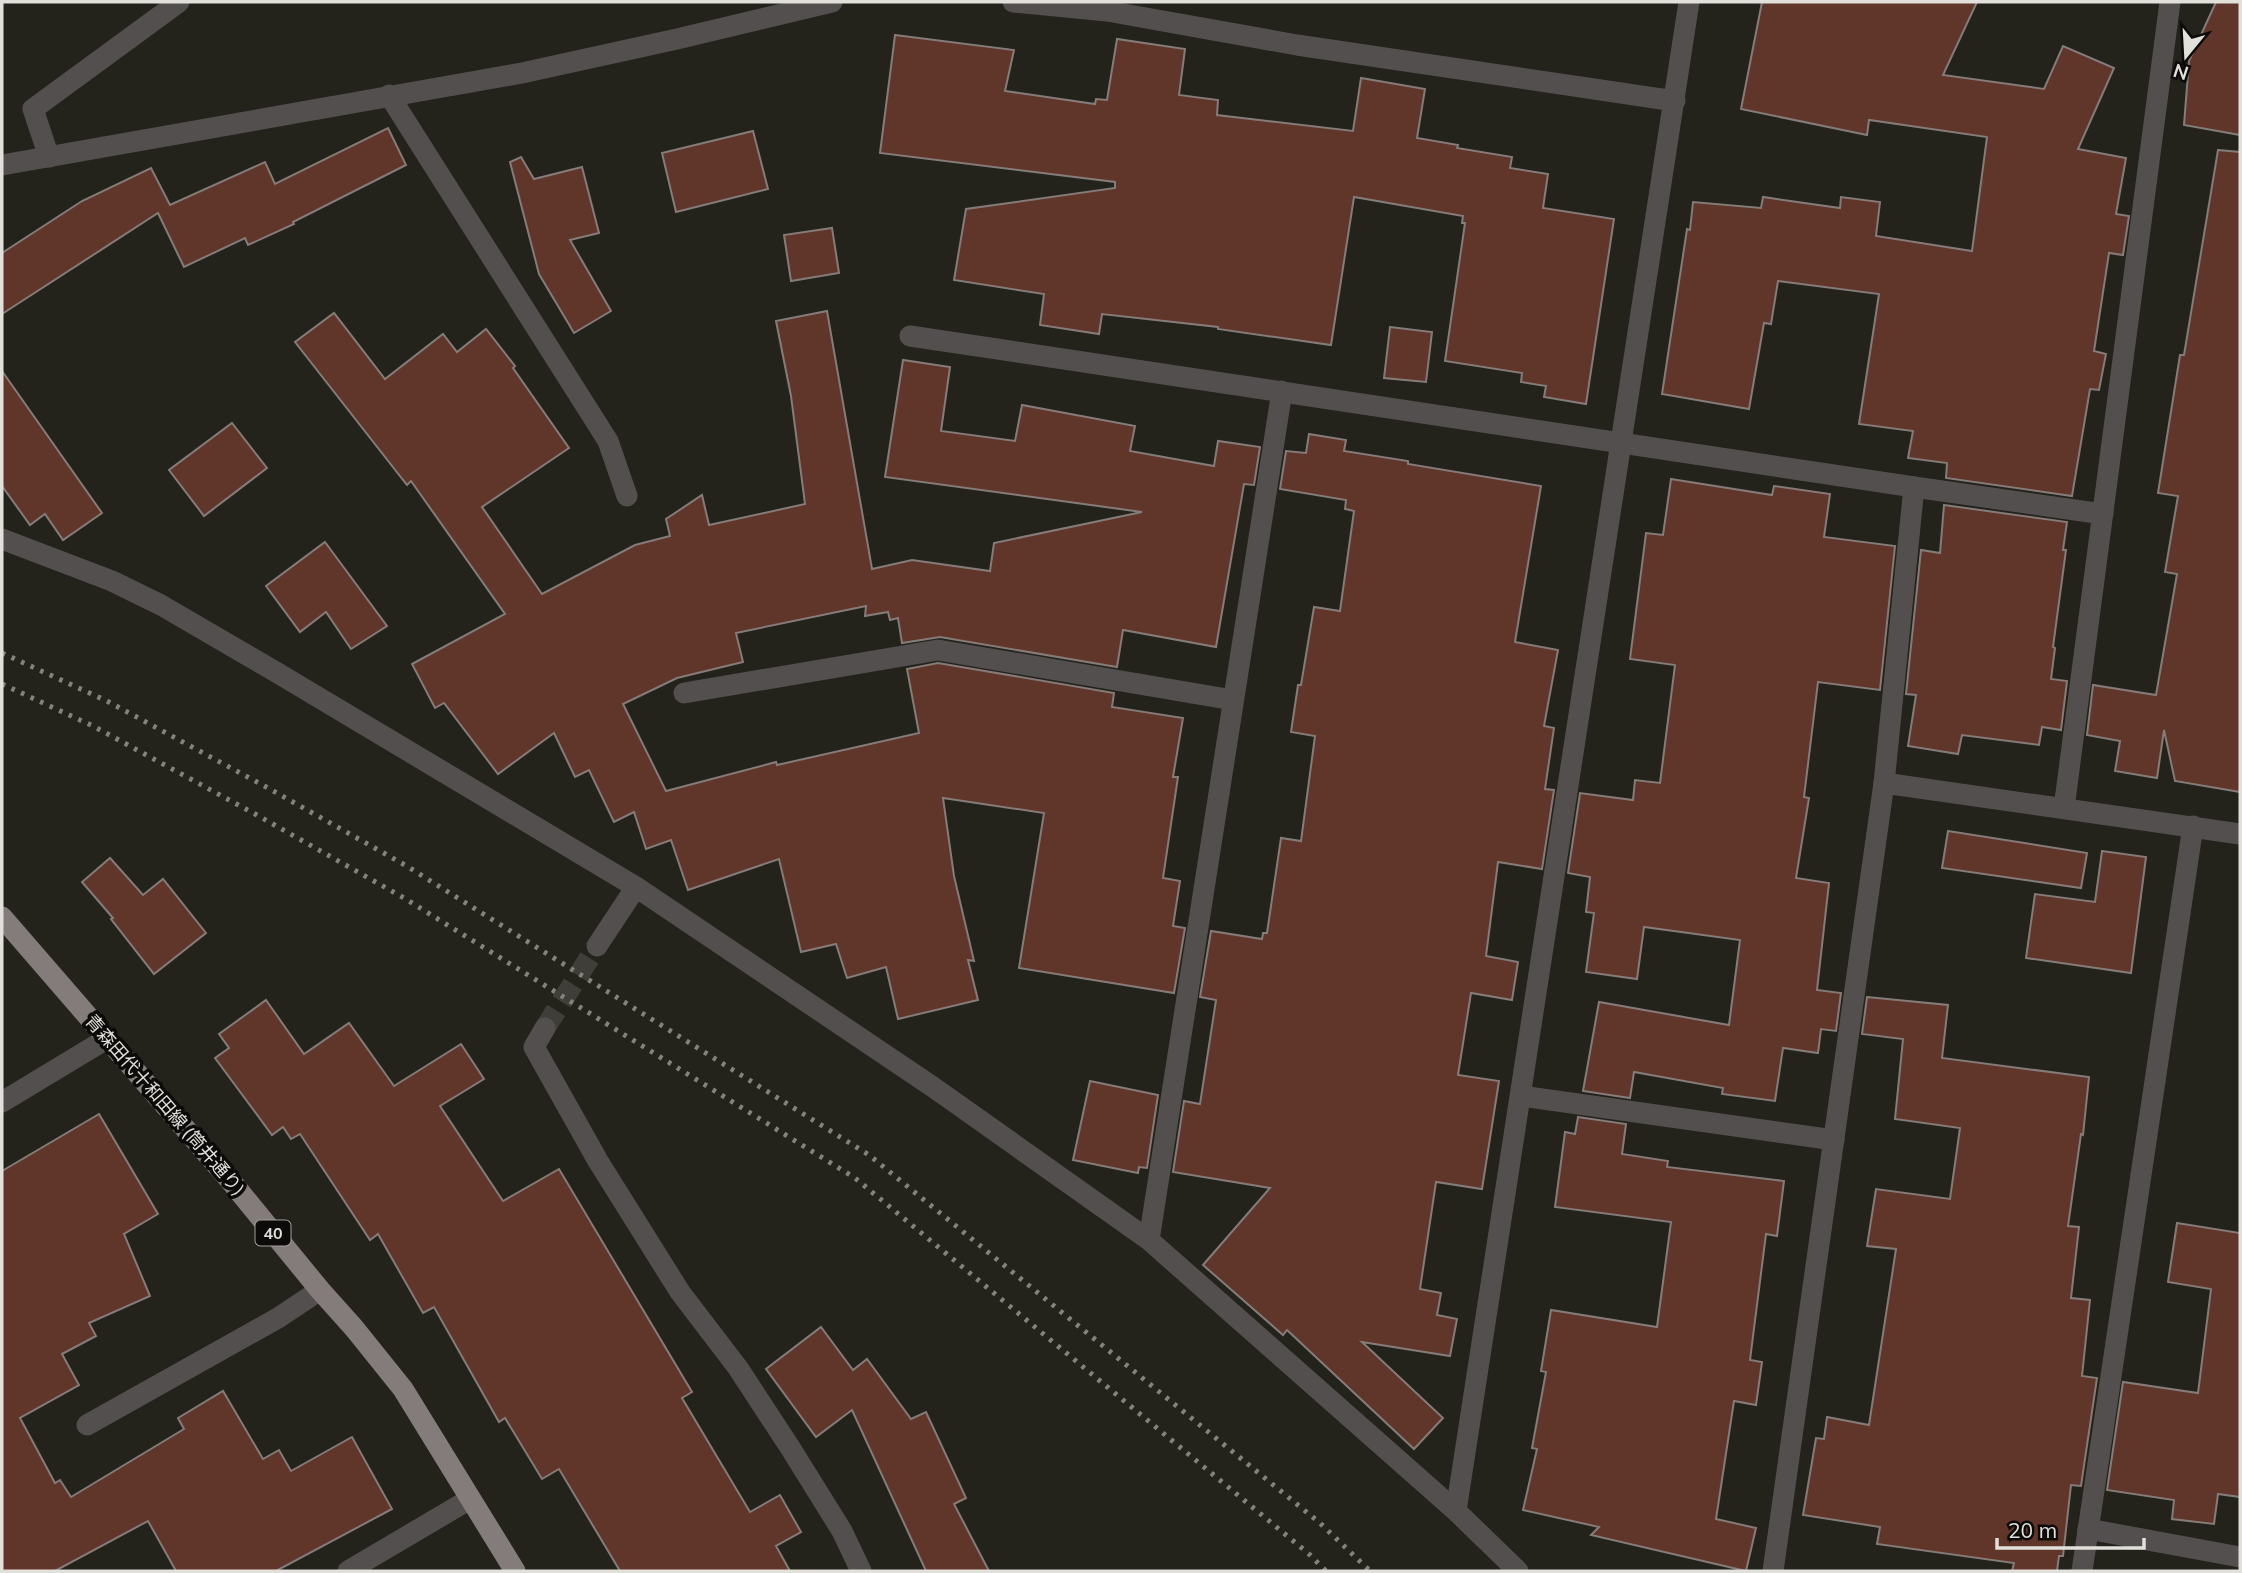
<svg xmlns="http://www.w3.org/2000/svg" width="2242" height="1573" viewBox="0 0 2242 1573" font-family="Mulish,'Noto Sans JP',sans-serif">
<style>
.building{fill:#60362b;stroke:#857b79;stroke-width:2}
.lines{fill:none;stroke-linecap:round;stroke-linejoin:round}
.street-tunnel{stroke:#403e38;stroke-width:21;stroke-dasharray:21 10;stroke-linecap:butt}
.street{stroke:#534f4f;stroke-width:21}
.primary{stroke:#847c7b;stroke-width:21}
.rail{stroke:#83827c;stroke-width:5;stroke-dasharray:3.5 7;stroke-linecap:butt}
.labels{text-anchor:middle;stroke-width:7;stroke-linejoin:round;paint-order:stroke}
.shield{fill:#0c0b09;stroke:#a1a09c;stroke-width:2}
.shield-label{font-size:16px;font-weight:bold;fill:#e1e0db}
.street-label{font-size:18px;fill:#e1e0db;stroke:#0c0b09}
</style>
<rect width="100%" height="100%" fill="#23221b"/>
<g class="building">
<path d="M 1762,2 L 1977,2 L 1943,75 L 2044,89 L 2063,46 L 2114,68 L 2078,149 L 2126,158 L 2116,214 L 2129,216 L 2123,255 L 2109,253 L 2094,351 L 2106,354 L 2099,390 L 2090,389 L 2072,496 L 1946,478 L 1947,463 L 1908,458 L 1913,431 L 1859,424 L 1879,294 L 1778,281 L 1771,324 L 1764,323 L 1749,409 L 1662,394 L 1687,229 L 1690,230 L 1693,202 L 1761,208 L 1763,197 L 1840,208 L 1841,197 L 1880,202 L 1876,236 L 1972,251 L 1987,137 L 1869,120 L 1867,135 L 1741,109 Z"/>
<path d="M 2216,2 L 2240,2 L 2240,135 L 2184,125 L 2189,61 Z"/>
<path d="M 895,35 L 1014,50 L 1005,91 L 1095,104 L 1096,99 L 1107,100 L 1117,39 L 1185,49 L 1179,95 L 1218,100 L 1217,115 L 1353,131 L 1361,78 L 1425,89 L 1417,138 L 1458,145 L 1457,148 L 1512,157 L 1510,168 L 1548,174 L 1543,208 L 1614,219 L 1586,404 L 1544,397 L 1546,386 L 1521,382 L 1522,373 L 1445,361 L 1465,223 L 1462,223 L 1463,216 L 1354,197 L 1331,345 L 1218,329 L 1218,327 L 1102,314 L 1099,334 L 1040,325 L 1044,294 L 954,280 L 966,209 L 1115,188 L 1115,182 L 880,153 Z"/>
<path d="M 388,128 L 406,165 L 293,222 L 294,224 L 248,245 L 245,238 L 184,267 L 158,213 L 2,314 L 2,253 L 82,201 L 151,168 L 170,205 L 265,162 L 275,184 Z"/>
<path d="M 753,131 L 768,189 L 676,212 L 662,153 Z"/>
<path d="M 2218,150 L 2240,152 L 2240,792 L 2175,781 L 2164,730 L 2157,778 L 2115,771 L 2120,741 L 2087,735 L 2093,685 L 2156,695 L 2177,574 L 2165,572 L 2178,496 L 2158,493 L 2180,355 L 2184,355 Z"/>
<path d="M 521,157 L 534,179 L 582,167 L 599,233 L 570,240 L 611,311 L 574,333 L 539,274 L 510,162 Z"/>
<path d="M 832,228 L 839,273 L 791,281 L 784,235 Z"/>
<path d="M 827,311 L 872,569 L 912,560 L 990,571 L 994,543 L 1142,512 L 885,477 L 903,360 L 950,367 L 941,431 L 1015,441 L 1022,405 L 1135,426 L 1130,451 L 1214,466 L 1218,441 L 1260,447 L 1254,485 L 1244,484 L 1216,647 L 1123,630 L 1117,667 L 940,637 L 902,643 L 898,618 L 890,620 L 888,612 L 865,616 L 866,606 L 736,633 L 743,662 L 677,678 L 623,704 L 666,791 L 776,762 L 777,765 L 919,733 L 907,669 L 938,663 L 1114,693 L 1112,707 L 1183,718 L 1173,777 L 1178,777 L 1163,878 L 1180,881 L 1173,926 L 1185,928 L 1174,993 L 1019,968 L 1044,813 L 943,798 L 954,876 L 974,961 L 968,960 L 978,1000 L 898,1019 L 886,967 L 847,978 L 836,944 L 801,952 L 779,859 L 688,890 L 671,840 L 646,849 L 634,812 L 614,822 L 589,770 L 575,777 L 554,733 L 498,774 L 444,703 L 435,708 L 412,664 L 505,614 L 411,481 L 407,485 L 295,342 L 334,313 L 385,379 L 443,334 L 457,352 L 486,329 L 515,366 L 513,368 L 569,448 L 482,507 L 542,594 L 635,545 L 670,536 L 666,519 L 702,495 L 709,525 L 805,504 L 791,396 L 776,321 Z"/>
<path d="M 1390,327 L 1432,332 L 1426,382 L 1384,378 Z"/>
<path d="M 2,371 L 102,513 L 63,540 L 45,514 L 30,525 L 2,486 Z"/>
<path d="M 232,423 L 267,468 L 204,516 L 169,470 Z"/>
<path d="M 1309,434 L 1346,440 L 1344,451 L 1408,461 L 1408,464 L 1541,486 L 1515,642 L 1558,650 L 1544,726 L 1554,728 L 1545,789 L 1554,790 L 1542,869 L 1498,862 L 1486,956 L 1518,962 L 1512,1000 L 1471,993 L 1458,1075 L 1499,1081 L 1482,1189 L 1436,1182 L 1420,1289 L 1441,1293 L 1437,1315 L 1457,1319 L 1450,1356 L 1362,1342 L 1443,1418 L 1414,1449 L 1287,1330 L 1283,1335 L 1203,1265 L 1270,1188 L 1173,1172 L 1184,1101 L 1200,1104 L 1216,1000 L 1200,997 L 1211,931 L 1262,939 L 1263,933 L 1267,933 L 1281,838 L 1301,841 L 1315,736 L 1291,732 L 1298,685 L 1301,685 L 1314,607 L 1340,611 L 1354,511 L 1345,509 L 1346,500 L 1280,489 L 1286,451 L 1306,453 Z"/>
<path d="M 1671,479 L 1772,495 L 1774,486 L 1830,494 L 1824,537 L 1895,546 L 1880,690 L 1818,682 L 1804,797 L 1809,798 L 1796,878 L 1829,883 L 1817,990 L 1841,993 L 1836,1031 L 1821,1029 L 1818,1053 L 1783,1048 L 1775,1101 L 1722,1094 L 1723,1088 L 1634,1072 L 1630,1098 L 1583,1091 L 1599,1002 L 1729,1025 L 1740,940 L 1644,927 L 1637,979 L 1586,972 L 1594,913 L 1586,912 L 1590,877 L 1568,873 L 1580,793 L 1633,800 L 1635,780 L 1660,783 L 1675,665 L 1630,659 L 1646,533 L 1663,535 Z"/>
<path d="M 1944,505 L 2067,522 L 2063,550 L 2066,550 L 2053,647 L 2055,648 L 2051,679 L 2067,681 L 2061,730 L 2042,727 L 2039,745 L 1962,735 L 1958,754 L 1908,746 L 1916,695 L 1906,694 L 1921,550 L 1940,553 Z"/>
<path d="M 325,542 L 387,626 L 351,649 L 326,612 L 300,632 L 266,586 Z"/>
<path d="M 1948,831 L 2087,853 L 2081,888 L 1942,868 Z"/>
<path d="M 2102,851 L 2146,857 L 2131,973 L 2026,958 L 2035,894 L 2095,902 Z"/>
<path d="M 110,858 L 143,895 L 163,879 L 206,933 L 154,974 L 111,919 L 113,918 L 82,882 Z"/>
<path d="M 1867,997 L 1948,1005 L 1942,1058 L 2089,1077 L 2083,1135 L 2081,1134 L 2068,1226 L 2079,1227 L 2071,1298 L 2090,1300 L 2082,1376 L 2097,1378 L 2081,1486 L 2071,1485 L 2063,1556 L 2059,1556 L 2057,1571 L 2012,1571 L 2014,1563 L 1877,1544 L 1880,1527 L 1803,1515 L 1816,1438 L 1824,1439 L 1827,1417 L 1869,1425 L 1896,1249 L 1867,1246 L 1876,1189 L 1950,1199 L 1960,1128 L 1895,1119 L 1903,1039 L 1862,1034 Z"/>
<path d="M 266,1000 L 304,1054 L 349,1023 L 394,1086 L 461,1044 L 484,1079 L 440,1106 L 503,1201 L 559,1169 L 692,1392 L 682,1398 L 750,1512 L 780,1495 L 801,1532 L 776,1546 L 790,1571 L 620,1571 L 559,1469 L 542,1479 L 505,1418 L 499,1422 L 434,1307 L 423,1313 L 378,1234 L 370,1240 L 300,1134 L 291,1139 L 283,1127 L 272,1135 L 215,1058 L 229,1048 L 219,1034 Z"/>
<path d="M 1090,1081 L 1158,1095 L 1147,1168 L 1139,1167 L 1138,1173 L 1073,1160 Z"/>
<path d="M 99,1114 L 158,1214 L 124,1234 L 150,1296 L 89,1323 L 96,1336 L 62,1354 L 79,1385 L 20,1418 L 55,1483 L 60,1480 L 71,1497 L 184,1429 L 178,1418 L 223,1391 L 263,1459 L 279,1450 L 291,1471 L 352,1437 L 392,1509 L 276,1571 L 176,1571 L 148,1521 L 55,1571 L 2,1571 L 2,1171 Z"/>
<path d="M 1578,1117 L 1626,1124 L 1622,1154 L 1668,1161 L 1667,1167 L 1784,1181 L 1777,1236 L 1766,1234 L 1750,1360 L 1762,1362 L 1756,1405 L 1734,1401 L 1716,1519 L 1756,1528 L 1746,1571 L 1591,1535 L 1599,1527 L 1523,1510 L 1537,1449 L 1532,1448 L 1546,1372 L 1541,1371 L 1551,1310 L 1657,1327 L 1671,1222 L 1555,1207 L 1565,1132 L 1575,1134 Z"/>
<path d="M 2177,1223 L 2240,1233 L 2240,1497 L 2218,1494 L 2214,1524 L 2172,1519 L 2174,1500 L 2107,1490 L 2123,1382 L 2198,1393 L 2211,1289 L 2168,1282 Z"/>
<path d="M 821,1327 L 853,1370 L 867,1359 L 911,1419 L 926,1412 L 966,1498 L 954,1504 L 989,1571 L 926,1571 L 852,1410 L 816,1437 L 766,1369 Z"/>
</g>
<g class="lines">
<path class="street-tunnel" d="M 545,1028 L 597,946"/>
<g class="street">
<path d="M 1013,2 L 1107,11 L 1297,45 L 1675,101"/>
<path d="M 389,95 L 608,441 L 627,496"/>
<path d="M 49,157 L 33,109 L 179,2"/>
<path d="M 2,165 L 522,73 L 677,39 L 832,2"/>
<path d="M 910,336 L 1914,487 L 1884,783 L 1773,1571"/>
<path d="M 1914,487 L 2103,514"/>
<path d="M 2,539 L 112,581 L 161,605 L 276,672 L 636,887 L 933,1087 L 1149,1240 L 1456,1511 L 1518,1571"/>
<path d="M 684,693 L 938,650 L 1233,700"/>
<path d="M 1884,783 L 2240,834"/>
<path d="M 2064,808 L 2170,2"/>
<path d="M 597,946 L 636,887"/>
<path d="M 545,1028 L 534,1047 L 598,1161 L 680,1292 L 738,1368 L 791,1449 L 842,1531 L 861,1571"/>
<path d="M 1522,1096 L 1834,1140"/>
<path d="M 2,1102 L 108,1038"/>
<path d="M 1149,1240 L 1282,391"/>
<path d="M 87,1425 L 278,1318 L 320,1290"/>
<path d="M 1456,1511 L 1689,2"/>
<path d="M 2088,1529 L 2240,1557"/>
<path d="M 348,1571 L 470,1499"/>
<path d="M 2082,1571 L 2193,826"/>
</g>
<path class="primary" d="M 2,917 L 234,1185 L 320,1290 L 354,1328 L 403,1389 L 515,1571"/>
<g class="rail">
<path d="M 2,653 L 107,701 L 268,788 L 405,865 L 869,1155 L 1320,1523 L 1370,1571"/>
<path d="M 2,684 L 93,726 L 255,814 L 404,898 L 855,1178 L 1309,1554 L 1326,1571"/>
</g>
</g>
<g class="labels">
<rect class="shield" x="255.5" y="1220.5" width="35" height="25" rx="5"/>
<g class="shield-label">
<text x="273" y="1239">40</text>
</g>
<g class="street-label">
<text transform="translate(165 1105) rotate(49)" y="6">青森田代十和田線 (筒井通り)</text>
</g>
</g>
<rect width="2242" height="1573" fill="none" stroke="#e1e0db" stroke-width="7"/>
<g transform="translate(2186 56) rotate(198)" stroke="#0c0b09" stroke-width="5" paint-order="stroke">
<path d="M0-5L12 26L0 18L-12 26Z" fill="#e1e0db"/>
<text y="-10" font-size="19" font-weight="bold" text-anchor="middle" fill="#e1e0db">N</text>
</g>
<path d="M1997 1538v10h147v-10" fill="none" stroke="#e1e0db" stroke-width="3.5"/>
<text x="2008" y="1538" font-size="21" fill="#e1e0db" stroke="#0c0b09" stroke-width="5" paint-order="stroke">20 m</text>
</svg>
